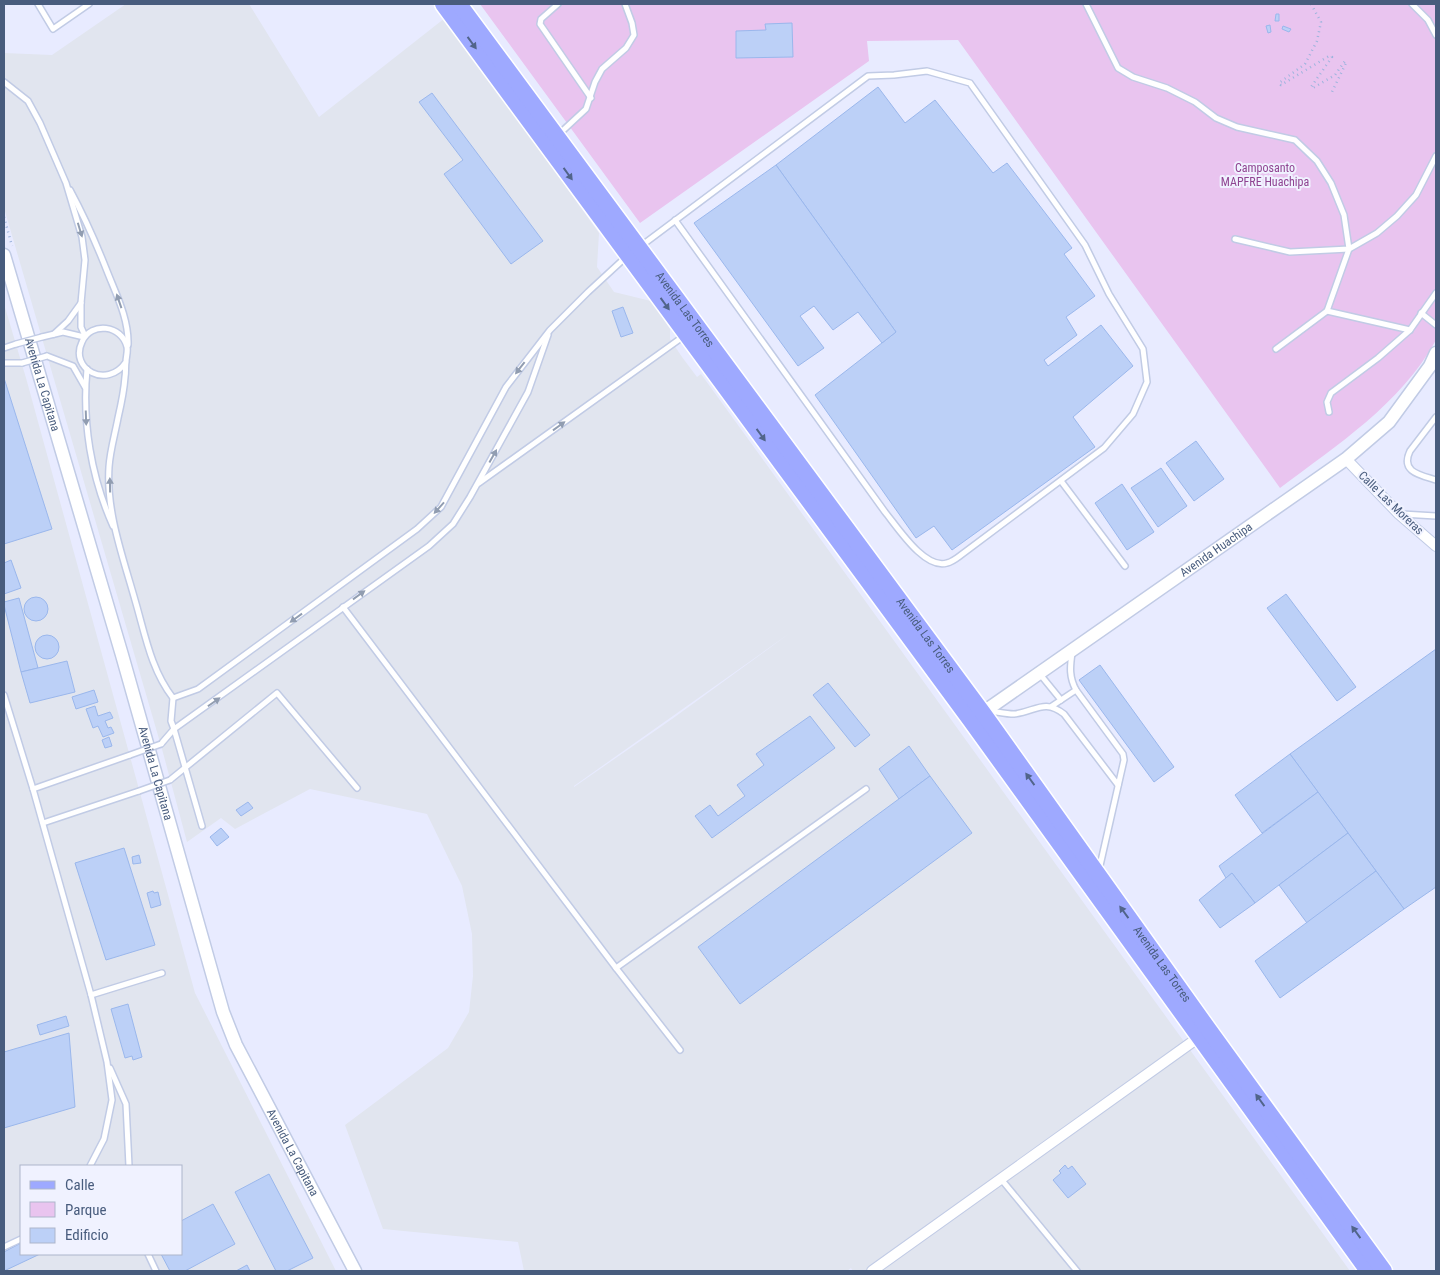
<svg xmlns="http://www.w3.org/2000/svg" width="1440" height="1275" viewBox="0 0 1440 1275" font-family="'Roboto Condensed',sans-serif">
<style>
.industrial{fill:#e1e5ef;fill-rule:evenodd}
.green{fill:#e9c4ef}
.building{fill:#bcd0f7;stroke:#9ab7ec}
.lines{fill:none;stroke-linecap:round;stroke-linejoin:round}
.service-casing{stroke:#c1cbe5;stroke-width:8}
.minor-casing{stroke:#c1cbe5;stroke-width:12}
.tertiary-casing{stroke:#c1cbe5;stroke-width:15}
.primary-casing{stroke:#fff;stroke-width:19}
.path{stroke:#9eb4dd;stroke-width:2.5;stroke-dasharray:1 4;stroke-linecap:butt}
.service{stroke:#fff;stroke-width:5}
.minor{stroke:#fff;stroke-width:10}
.tertiary{stroke:#fff;stroke-width:12}
.primary{stroke:#9ea9ff;stroke-width:16}
.service-bridge-casing{stroke:#c1cbe5;stroke-width:8;stroke-linecap:butt}
.service-bridge{stroke:#fff;stroke-width:5}
.oneway{fill:#51648a}
.oneway2{fill:#919db1}
.labels{text-anchor:middle;stroke-width:4;stroke-linejoin:round;paint-order:stroke}
.park-label{font-size:12px;fill:#8f4391;stroke:#f0f2ff}
.street-label{font-size:12px;fill:#485c7d;stroke:#f0f2ff}
</style>
<rect width="100%" height="100%" fill="#e8ebff"/>
<g class="industrial">
<path d="M 126,4 L 249,4 L 319,117 L 445,18 L 599,233 L 597,267 L 614,292 L 651,301 L 670,329 L 670,339 L 682,357 L 697,377 L 701,374 L 1350,1271 L 853,1271 L 851,1268 L 847,1271 L 524,1271 L 518,1242 L 383,1229 L 345,1125 L 448,1048 L 469,1012 L 473,976 L 472,934 L 462,886 L 427,814 L 310,789 L 235,829 L 221,818 L 187,842 L 162,749 L 4,208 L 4,53 L 52,55 ZM 790,633 L 672,719 L 574,787 L 574,786 Z"/>
<path d="M 4,304 L 26,378 L 195,993 L 336,1271 L 4,1271 ZM 21,1166 L 181,1166 L 181,1254 L 21,1254 Z"/>
</g>
<path class="green" d="M 480,4 L 1436,4 L 1436,340 C 1401,404 1337,445 1280,488 L 958,40 L 867,41 L 869,61 L 640,223 Z"/>
<g class="building">
<path d="M 1276,14 L 1279,14 L 1279,21 L 1275,21 Z"/>
<path d="M 792,23 L 793,57 L 736,58 L 736,31 L 766,30 L 765,24 Z"/>
<path d="M 1270,25 L 1271,32 L 1268,33 L 1266,26 Z"/>
<path d="M 1283,26 L 1291,29 L 1289,32 L 1282,29 Z"/>
<path d="M 878,87 L 905,123 L 935,100 L 993,173 L 1007,163 L 1072,248 L 1064,254 L 1095,296 L 1066,317 L 1077,335 L 1044,360 L 1048,366 L 1101,325 L 1133,366 L 1073,417 L 1095,447 L 952,550 L 934,526 L 916,538 L 815,395 L 896,332 L 776,165 Z"/>
<path d="M 432,93 L 543,241 L 511,264 L 444,174 L 463,160 L 419,102 Z"/>
<path d="M 776,165 L 896,332 L 882,343 L 858,312 L 833,330 L 814,306 L 800,316 L 824,348 L 798,366 L 694,223 Z"/>
<path d="M 623,307 L 633,333 L 621,337 L 612,311 Z"/>
<path d="M 4,378 L 52,529 L 4,544 Z"/>
<path d="M 1196,441 L 1224,479 L 1194,501 L 1166,463 Z"/>
<path d="M 1161,468 L 1187,506 L 1158,527 L 1131,488 Z"/>
<path d="M 1122,484 L 1154,532 L 1127,550 L 1095,503 Z"/>
<path d="M 11,560 L 21,588 L 4,594 L 4,563 Z"/>
<path d="M 1286,594 L 1356,687 L 1337,701 L 1267,608 Z"/>
<circle cx="36" cy="609" r="12"/>
<path d="M 19,598 L 38,668 L 21,672 L 4,605 L 4,602 Z"/>
<circle cx="47" cy="647" r="12"/>
<path d="M 1436,649 L 1436,887 L 1404,909 L 1290,754 Z"/>
<path d="M 67,661 L 75,692 L 30,703 L 21,672 Z"/>
<path d="M 1100,665 L 1174,767 L 1154,782 L 1079,680 Z"/>
<path d="M 828,683 L 870,735 L 855,747 L 813,695 Z"/>
<path d="M 94,690 L 98,702 L 76,709 L 72,697 Z"/>
<path d="M 95,706 L 98,716 L 110,712 L 113,718 L 105,721 L 108,728 L 111,727 L 114,733 L 103,737 L 98,726 L 93,728 L 86,709 Z"/>
<path d="M 810,716 L 835,748 L 712,838 L 695,816 L 710,805 L 718,816 L 745,796 L 737,785 L 764,765 L 756,754 Z"/>
<path d="M 109,737 L 112,746 L 105,748 L 102,740 Z"/>
<path d="M 909,746 L 930,776 L 899,799 L 879,769 Z"/>
<path d="M 1290,754 L 1318,792 L 1262,833 L 1235,795 Z"/>
<path d="M 930,776 L 972,833 L 740,1004 L 698,947 Z"/>
<path d="M 1318,792 L 1348,833 L 1255,903 L 1232,873 L 1226,878 L 1219,866 Z"/>
<path d="M 248,802 L 253,808 L 241,816 L 236,810 Z"/>
<path d="M 221,828 L 229,837 L 217,846 L 210,837 Z"/>
<path d="M 1348,833 L 1376,871 L 1307,923 L 1279,885 Z"/>
<path d="M 124,848 L 155,945 L 106,960 L 75,863 Z"/>
<path d="M 139,855 L 141,863 L 133,864 L 132,857 Z"/>
<path d="M 1376,871 L 1404,909 L 1280,998 L 1255,961 Z"/>
<path d="M 1232,873 L 1255,903 L 1220,928 L 1199,900 Z"/>
<path d="M 153,891 L 154,893 L 158,892 L 161,905 L 151,908 L 147,893 Z"/>
<path d="M 128,1004 L 142,1057 L 133,1060 L 132,1056 L 125,1058 L 111,1009 Z"/>
<path d="M 66,1016 L 69,1026 L 40,1035 L 37,1025 Z"/>
<path d="M 69,1033 L 75,1107 L 4,1128 L 4,1052 Z"/>
<path d="M 1065,1165 L 1068,1169 L 1072,1166 L 1086,1184 L 1068,1198 L 1053,1180 L 1061,1173 L 1059,1171 Z"/>
<path d="M 269,1174 L 313,1258 L 287,1271 L 276,1271 L 235,1192 Z"/>
<path d="M 213,1204 L 235,1244 L 185,1271 L 170,1271 L 161,1254 L 181,1254 L 181,1221 Z"/>
<path d="M 21,1243 L 21,1254 L 40,1254 L 4,1271 L 4,1252 Z"/>
<path d="M 247,1265 L 250,1271 L 236,1271 Z"/>
</g>
<g class="lines">
<defs>
<g id="service">
<path d="M 38,4 L 53,29 L 89,4"/>
<path d="M 558,4 L 541,19 L 540,24 L 591,98"/>
<path d="M 1086,4 L 1118,68 L 1133,77 L 1167,88 L 1195,102 L 1216,118 L 1237,127 L 1295,140 L 1317,161 L 1331,183 L 1344,215 L 1349,249 L 1327,311 L 1410,330"/>
<path d="M 1412,4 L 1428,20 L 1436,35"/>
<path d="M 4,82 L 28,101 L 40,123 L 66,183 L 82,237 L 85,260 L 81,303 L 81,327 L 85,336"/>
<path d="M 558,135 L 586,109 L 595,82 L 602,69 L 626,48 L 634,35 L 632,23 L 625,4"/>
<path d="M 70,190 C 84,216 96,243 107,271 C 116,294 129,319 128,345"/>
<path d="M 1235,239 L 1290,252 L 1349,249 L 1377,233 L 1397,216 L 1416,195 L 1436,156"/>
<path d="M 641,246 L 868,76 L 894,75 L 927,71 L 970,83 L 1085,245 L 1109,294 L 1143,349 L 1147,382 L 1133,414 L 1104,448 L 961,555 C 957,558 952,562 947,563 C 925,570 898,528 885,512 L 675,220"/>
<path d="M 1421,313 L 1436,325"/>
<path d="M 54,334 L 68,321 L 81,303"/>
<path d="M 42,337 L 63,332 L 84,337"/>
<path d="M 4,348 L 16,344"/>
<path d="M 1276,349 L 1327,311"/>
<path d="M 47,356 L 73,366 L 85,387"/>
<path d="M 126,362 C 107,390 69,369 82,342 C 91,321 122,325 127,347 C 128,352 126,357 126,362 C 125,367 126,372 125,377 C 124,391 121,405 118,418 C 115,434 110,451 109,467 C 106,512 123,557 135,600 C 145,634 151,670 173,698 L 171,721 L 174,729 L 161,744"/>
<path d="M 4,363 L 22,363"/>
<path d="M 87,369 C 82,422 91,477 113,526"/>
<path d="M 1329,412 L 1327,402 L 1331,393 L 1378,358 L 1410,330 L 1436,293"/>
<path d="M 1436,417 L 1410,451 C 1400,472 1420,475 1436,480"/>
<path d="M 1061,481 L 1125,566"/>
<path d="M 479,483 L 684,336"/>
<path d="M 1402,514 L 1436,516"/>
<path d="M 343,607 L 616,968 L 680,1050"/>
<path d="M 1072,653 C 1070,667 1069,677 1076,690 L 1123,754 L 1124,760 L 1099,870"/>
<path d="M 1039,673 L 1061,700"/>
<path d="M 4,695 L 33,789"/>
<path d="M 173,698 L 198,689 L 417,529 L 441,507 L 506,387 L 550,330 L 588,292 L 626,257"/>
<path d="M 1052,706 L 1076,690"/>
<path d="M 990,711 C 998,712 1006,714 1014,714 C 1035,712 1044,698 1064,714 L 1118,785"/>
<path d="M 170,780 L 277,693 L 357,788"/>
<path d="M 43,823 L 139,791"/>
<path d="M 202,826 L 174,729 L 429,546 L 453,524 L 470,497 L 528,392 L 548,335"/>
<path d="M 616,968 L 866,789"/>
<path d="M 91,995 L 162,973"/>
<path d="M 110,1068 L 126,1104 L 129,1166"/>
<path d="M 90,1166 L 104,1139 L 112,1100 L 107,1062 L 91,995 L 33,789 L 130,755"/>
<path d="M 1001,1179 L 1077,1271"/>
<path d="M 4,1247 L 21,1239"/>
<path d="M 148,1254 L 156,1271"/>
</g>
<g id="minor">
<path d="M 1346,459 L 1399,514 L 1436,546"/>
<path d="M 872,1271 L 1202,1035"/>
</g>
<g id="tertiary">
<path id="s1" d="M 4,255 L 122,655 L 223,1012 L 236,1045 L 355,1271"/>
<path id="s2" d="M 975,718 L 1346,459 L 1389,422 L 1430,366 L 1436,353"/>
</g>
<g id="primary">
<path d="M 443,4 L 971,721 L 1368,1271"/>
<path id="s3" d="M 459,4 L 983,713 L 1209,1030 L 1384,1271"/>
</g>
</defs>
<use href="#service" class="service-casing"/>
<use href="#minor" class="minor-casing"/>
<use href="#tertiary" class="tertiary-casing"/>
<use href="#primary" class="primary-casing"/>
<g class="path">
<path d="M 1311,4 L 1321,22 L 1317,41 L 1305,64 L 1279,83 L 1281,85 L 1329,56 L 1332,57 L 1311,87 L 1313,88 L 1335,75 L 1345,61 L 1346,63 L 1332,92"/>
<path d="M 4,217 L 12,246"/>
</g>
<use href="#service" class="service"/>
<use href="#minor" class="minor"/>
<use href="#tertiary" class="tertiary"/>
<use href="#primary" class="primary"/>
<defs>
<g id="service-bridge">
<path d="M 16,344 L 42,337"/>
<path d="M 22,363 L 47,356"/>
<path d="M 130,755 L 161,744"/>
<path d="M 139,791 L 170,780"/>
</g>
</defs>
<use href="#service-bridge" class="service-bridge-casing"/>
<use href="#service-bridge" class="service-bridge"/>
</g>
<defs><path id="oneway-solid" d="M-6-.8H1V-3.2L6.5 0L1 3.2V.8H-6Z" transform="scale(1.25)"/></defs>
<g class="oneway">
<use href="#oneway-solid" transform="translate(472 43) rotate(54)"/>
<use href="#oneway-solid" transform="translate(568 174) rotate(54)"/>
<use href="#oneway-solid" transform="translate(665 304) rotate(54)"/>
<use href="#oneway-solid" transform="translate(761 435) rotate(54)"/>
<use href="#oneway-solid" transform="translate(1030 779) rotate(-126)"/>
<use href="#oneway-solid" transform="translate(1124 912) rotate(-126)"/>
<use href="#oneway-solid" transform="translate(1260 1100) rotate(-126)"/>
<use href="#oneway-solid" transform="translate(1356 1232) rotate(-126)"/>
</g>
<g class="oneway2">
<use href="#oneway-solid" transform="translate(80 230) rotate(73)"/>
<use href="#oneway-solid" transform="translate(119 301) rotate(-109)"/>
<use href="#oneway-solid" transform="translate(520 368) rotate(128)"/>
<use href="#oneway-solid" transform="translate(86 418) rotate(88)"/>
<use href="#oneway-solid" transform="translate(559 426) rotate(-36)"/>
<use href="#oneway-solid" transform="translate(493 456) rotate(-61)"/>
<use href="#oneway-solid" transform="translate(110 485) rotate(-91)"/>
<use href="#oneway-solid" transform="translate(439 508) rotate(132)"/>
<use href="#oneway-solid" transform="translate(359 595) rotate(-36)"/>
<use href="#oneway-solid" transform="translate(296 618) rotate(144)"/>
<use href="#oneway-solid" transform="translate(214 702) rotate(-35)"/>
</g>
<g class="labels">
<g class="park-label">
<text x="1265" y="172">Camposanto<tspan x="1265" dy="14">MAPFRE Huachipa</tspan></text>
</g>
<g class="street-label">
<text dy="4" stroke="none"><textPath href="#s3" startOffset="380">Avenida Las Torres</textPath></text>
<text dy="4" stroke="none"><textPath href="#s1" startOffset="135">Avenida La Capitana</textPath></text>
<text transform="translate(1391 503) rotate(44)" y="4">Calle Las Moreras</text>
<text dy="4" stroke="none"><textPath href="#s2" startOffset="294">Avenida Huachipa</textPath></text>
<text dy="4" stroke="none"><textPath href="#s3" startOffset="785">Avenida Las Torres</textPath></text>
<text dy="4" stroke="none"><textPath href="#s1" startOffset="540">Avenida La Capitana</textPath></text>
<text dy="4" stroke="none"><textPath href="#s3" startOffset="1190">Avenida Las Torres</textPath></text>
<text dy="4" stroke="none"><textPath href="#s1" startOffset="945">Avenida La Capitana</textPath></text>
</g>
</g>
<rect width="1440" height="1275" fill="none" stroke="#485c7d" stroke-width="10"/>
<rect x="20" y="1165" width="162" height="90" fill="#f0f2ff" stroke="#adb6cb"/>
<rect x="30" y="1181" width="25" height="8" fill="#9ea9ff" stroke="#adb6cb"/>
<text x="65" y="1190" font-size="15" fill="#485c7d">Calle</text>
<rect x="30" y="1202" width="25" height="15" fill="#e9c4ef" stroke="#adb6cb"/>
<text x="65" y="1215" font-size="15" fill="#485c7d">Parque</text>
<rect x="30" y="1228" width="25" height="15" fill="#bcd0f7" stroke="#adb6cb"/>
<text x="65" y="1240" font-size="15" fill="#485c7d">Edificio</text>
</svg>
